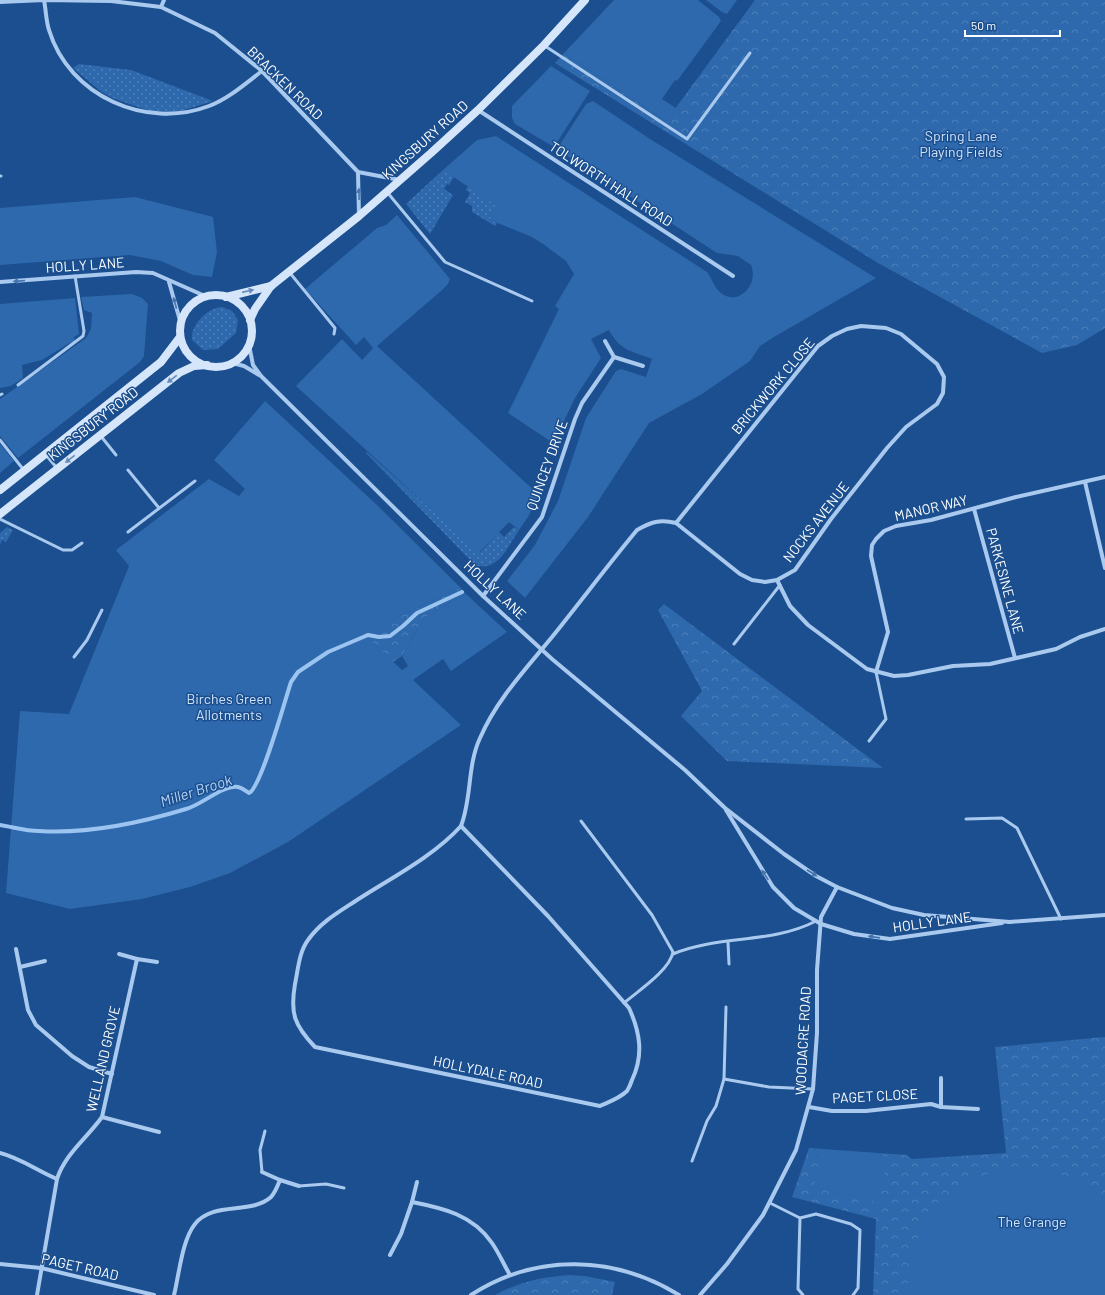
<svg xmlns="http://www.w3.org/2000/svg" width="1105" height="1295" viewBox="0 0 1105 1295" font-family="Barlow,sans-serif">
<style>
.grass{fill:url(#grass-dots)}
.forest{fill:url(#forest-crowns)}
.garden{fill:#2e69ad}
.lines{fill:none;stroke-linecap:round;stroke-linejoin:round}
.stream{stroke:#9cc4f0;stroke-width:4}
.lane{stroke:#a9c9ee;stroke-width:3}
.street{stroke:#a9c9ee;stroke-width:4}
.secondary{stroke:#d6e6fa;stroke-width:8}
.oneway{fill:#4674ac}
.oneway2{fill:#668bba}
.labels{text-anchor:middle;stroke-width:3;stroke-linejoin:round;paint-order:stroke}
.street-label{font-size:14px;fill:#fff;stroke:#1b4f8f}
.park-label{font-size:14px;fill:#cfe3fa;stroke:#1b4f8f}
.water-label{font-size:15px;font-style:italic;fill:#b5d3f5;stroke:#1b4f8f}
</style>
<defs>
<pattern id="grass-dots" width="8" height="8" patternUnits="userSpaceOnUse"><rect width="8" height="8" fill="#2e69ad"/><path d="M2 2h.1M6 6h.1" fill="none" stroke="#4d80b9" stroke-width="1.8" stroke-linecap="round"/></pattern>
<pattern id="forest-crowns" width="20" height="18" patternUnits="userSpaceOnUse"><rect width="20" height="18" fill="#2e69ad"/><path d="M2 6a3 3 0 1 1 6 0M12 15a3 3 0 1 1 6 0" fill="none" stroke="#4d80b9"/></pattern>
</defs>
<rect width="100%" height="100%" fill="#1b4f8f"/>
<g class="grass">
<path d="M 79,64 L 131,70 L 213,101 L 174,113 L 150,111 L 115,99 L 103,93 L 73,68 Z"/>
<path d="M 443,170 L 454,177 L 449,185 L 447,184 L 444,189 L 453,195 L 430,234 L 406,204 Z"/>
<path d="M 468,186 L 498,206 L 490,220 L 497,223 L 495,226 L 472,212 L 472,206 L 465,202 L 470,193 L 466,190 Z"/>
<path d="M 222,307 L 232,311 L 238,320 L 236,333 L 218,349 L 203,350 L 192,340 C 190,325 207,308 222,307 Z"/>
<path d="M 367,452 L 480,553 L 499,532 L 504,537 L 514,527 L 519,530 C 508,546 498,573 475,565 L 366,453 Z"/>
<path d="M 7,527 L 13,530 L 6,542 L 2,540 L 0,545 L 0,533 Z"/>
</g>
<g class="forest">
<path d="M 755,0 L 1105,0 L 1105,328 L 1077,345 L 1042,353 L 878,263 L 555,63 L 566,51 L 567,55 L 666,121 Z"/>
<path d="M 460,587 L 466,594 L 424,618 L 402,656 L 393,662 L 362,634 Z"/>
<path d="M 664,604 L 883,768 L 727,761 L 681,716 L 702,691 L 658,610 Z"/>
<path d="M 1105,1037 L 1105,1295 L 873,1295 L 876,1219 L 792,1197 L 809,1148 L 906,1155 L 912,1159 L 1006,1153 L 995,1047 Z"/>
<path d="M 569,1275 L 585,1276 L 615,1282 L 612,1295 L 495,1295 C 519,1282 542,1277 569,1275 Z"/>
</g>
<g class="garden">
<path d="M 614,0 L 698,0 L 719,17 L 721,21 L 677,81 L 675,80 L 662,99 L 676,108 L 666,121 L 567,55 L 566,51 Z"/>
<path d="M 706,0 L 737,0 L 727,14 L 722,12 Z"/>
<path d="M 551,66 L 590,91 L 554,147 L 515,124 L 512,118 L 512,106 Z"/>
<path d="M 593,101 L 650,139 L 876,278 L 774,337 L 760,346 L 750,361 L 702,394 L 649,423 L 588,517 L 525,598 L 507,581 L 535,545 L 558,501 L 586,418 L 616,371 L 621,369 L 646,377 L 652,359 C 632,351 620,351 609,330 L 591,339 L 601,358 L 575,398 L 563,423 L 556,445 L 508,413 L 559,309 L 555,306 L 574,274 L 566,261 L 543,244 L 532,237 L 490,220 L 497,206 L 443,170 L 477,140 L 496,136 L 707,272 C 712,278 714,288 721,293 C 739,307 759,284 751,265 L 738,256 L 717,253 L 557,149 L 586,104 Z"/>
<path d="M 135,197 L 213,217 L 217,252 L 212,277 L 193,275 L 161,261 L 130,255 L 0,265 L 0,208 Z"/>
<path d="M 397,215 L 450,279 L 448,284 L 441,291 L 377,346 L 539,495 L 528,517 L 519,530 L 509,522 L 479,553 L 296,386 L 342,339 L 362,360 L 373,348 L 364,337 L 356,345 L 305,289 L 377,228 L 386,225 Z"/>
<path d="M 132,294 L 142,298 L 148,304 L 144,356 L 140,362 L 18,458 L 0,436 L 0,399 L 86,338 L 91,329 L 92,313 L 84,310 L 81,297 Z"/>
<path d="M 75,298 L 79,334 L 74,337 L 75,341 L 68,344 L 42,360 L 22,365 L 23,378 L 11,386 L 0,388 L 0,304 Z"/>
<path d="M 265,401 L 378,506 L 460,587 L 363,634 L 402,670 L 408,666 L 402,656 L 424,618 L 466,594 L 507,632 L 451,671 L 443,659 L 413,680 L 461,725 L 288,842 L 230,873 L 190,887 L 142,899 L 70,909 L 6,893 L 20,711 L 69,714 L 129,566 L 116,550 L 209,479 L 239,496 L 245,489 L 214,460 Z"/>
<path d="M 0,444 L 14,461 L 0,473 Z"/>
<path d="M 824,1151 L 888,1156 L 878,1203 L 814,1186 Z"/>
<path d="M 1020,1168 C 1051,1170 1083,1178 1105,1202 L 1105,1295 L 908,1295 C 904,1247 932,1195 978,1178 C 992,1172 1005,1170 1020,1168 Z"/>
</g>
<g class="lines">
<path class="stream" d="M 0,825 C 13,827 26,831 39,831 C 87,834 140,823 186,809 C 202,805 222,785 238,787 C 242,788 246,791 249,793 C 261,788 285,700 291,682 L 298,672 L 328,652 L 368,635 L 379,637 L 390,636 L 403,626 L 417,613 L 462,592"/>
<g class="lane">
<path d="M 545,46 L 687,139 L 750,53"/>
<path d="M 0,176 L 1,176"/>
<path d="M 387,192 L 445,262 L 532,301"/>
<path d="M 290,273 L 335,328 L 334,334"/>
<path d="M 18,385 L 83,336 L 84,331 L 75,276"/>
<path d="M 0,395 L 2,394"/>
<path d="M 100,435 L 116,455"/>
<path d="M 0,440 L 23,469"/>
<path d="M 46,455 L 56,467"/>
<path d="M 128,470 L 159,508"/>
<path d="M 0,519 L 63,550 L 72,550 L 82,543"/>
<path d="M 128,532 L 195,481"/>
<path d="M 734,644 L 780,585"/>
<path d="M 74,657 L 87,640 L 102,610"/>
<path d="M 869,741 L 886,719 L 876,672"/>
<path d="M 966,819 L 1002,818 L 1017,828 L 1061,919"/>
<path d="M 581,821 L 652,915 L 673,952 C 670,970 638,991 624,1003"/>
<path d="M 728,942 L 729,964"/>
<path d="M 673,954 C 718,935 772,944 816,921"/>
<path d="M 724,1079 L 769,1087 L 813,1089"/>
<path d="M 692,1161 L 707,1121 L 716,1106 L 724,1079 L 726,1007"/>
<path d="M 262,1172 L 260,1150 L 265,1131"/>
<path d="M 299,1186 L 326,1184 L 344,1188"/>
<path d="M 770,1203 L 800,1218 L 816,1214 L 851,1224 L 860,1230 L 858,1288 L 853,1295"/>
<path d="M 800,1218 L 798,1289 L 803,1295"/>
</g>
<g class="street">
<path d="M 44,0 C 46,10 46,21 49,30 C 69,96 146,130 209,106 C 228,99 245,84 262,71"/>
<path d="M 0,2 L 44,0 L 111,1 L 161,7 L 215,33 L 262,71 L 358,172 L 400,180"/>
<path d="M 161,7 L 164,0"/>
<path d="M 478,110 L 733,276"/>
<path d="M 358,172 L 359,216"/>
<path d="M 0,282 L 136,272 L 153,273 L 205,296"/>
<path d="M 169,282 L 181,324"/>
<path d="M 605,341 L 614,357 L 643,366"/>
<path d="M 249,345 L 253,365 L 261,376 L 483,596 L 552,659 L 685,770 L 725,808 L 784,854 L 816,876 L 837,887 L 892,908 L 924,915 L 1010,922"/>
<path d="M 232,363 L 244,366 L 259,375"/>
<path d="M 1085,482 L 1105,568"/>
<path d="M 974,509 L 1015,658"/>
<path d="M 777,580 L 790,606 L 808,625 L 867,669 L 894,676 L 908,675 L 953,666 L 990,664 L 1056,649 L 1080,637 L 1105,629"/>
<path d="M 483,596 L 542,517 L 575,419 L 582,403 L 614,357"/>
<path d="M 876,672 L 888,632 L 871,556 L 872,545 L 876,539 L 884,531 L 896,526 L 931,520 L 1016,497 L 1105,477"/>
<path d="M 726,810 L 773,887 L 794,908 L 821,924 L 854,934 L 890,939 L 1002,923"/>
<path d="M 461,826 C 472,798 467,766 480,738 C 497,699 526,669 552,637 C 581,601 608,565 637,530 C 651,522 660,519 676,523 L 740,574 L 752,580 L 765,582 L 777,580 L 795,570 L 831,519 L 887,448 L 906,427 L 937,404 L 943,393 L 944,377 L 937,364 L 901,334 L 886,328 L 861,326 L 847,329 L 832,336 L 818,346 L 676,523"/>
<path d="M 461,826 L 548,916 L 629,1008 C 640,1032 644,1055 632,1080 C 631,1083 629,1088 627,1091 C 620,1098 609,1102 600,1106 L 315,1047 C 294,1025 290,1013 295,984 C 298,970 299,952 308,940 C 320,923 337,913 354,902 C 389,879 433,857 461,826 Z"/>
<path d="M 1009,922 L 1105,915"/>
<path d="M 16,949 L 28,1010 L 36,1025 L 72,1056 L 89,1067 L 112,1074"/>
<path d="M 119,954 L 137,959"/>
<path d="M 20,967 L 45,961"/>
<path d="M 941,1078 L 941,1107"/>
<path d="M 809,1107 L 832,1111 L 866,1111 L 931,1104 L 941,1107 L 978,1109"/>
<path d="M 102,1117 L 159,1132"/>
<path d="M 0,1153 C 20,1158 38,1171 57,1179"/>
<path d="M 262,1172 L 280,1180"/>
<path d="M 412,1202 L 417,1182"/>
<path d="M 390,1255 L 401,1234 L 412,1202 C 443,1208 473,1215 492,1243 C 499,1253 504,1265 510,1275"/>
<path d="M 0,1264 L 41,1268 L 154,1295"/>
<path d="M 37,1295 L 57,1179 C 65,1154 87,1138 102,1117 L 137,959 L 157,962"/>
<path d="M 174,1295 C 179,1275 182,1240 195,1224 C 213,1201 251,1215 271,1197 C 275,1193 278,1185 280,1180 L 299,1186"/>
<path d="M 471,1295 C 536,1253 614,1255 679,1295"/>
<path d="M 700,1295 L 727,1264 L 763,1215 L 796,1150 L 813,1089 L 817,1033 L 817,970 L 821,917 L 837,887"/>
</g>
<g class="secondary">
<circle cx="216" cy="331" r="36"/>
<path d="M 226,297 L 271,286"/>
<path d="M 250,320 L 255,309 L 271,286 L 359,216 L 431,153 L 478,110 L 544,45 L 585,0"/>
<path d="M 0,490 L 161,362 L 180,337"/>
<path d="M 0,514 L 179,373 L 194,366 L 207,365"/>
</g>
</g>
<defs><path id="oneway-solid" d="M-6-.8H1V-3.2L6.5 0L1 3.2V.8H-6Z"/></defs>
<g class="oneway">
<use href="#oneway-solid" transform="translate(359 194) rotate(-91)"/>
<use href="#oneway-solid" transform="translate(19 281) rotate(175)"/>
<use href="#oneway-solid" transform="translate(175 303) rotate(-105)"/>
<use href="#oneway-solid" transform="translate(812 873) rotate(33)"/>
<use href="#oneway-solid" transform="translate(765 875) rotate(-123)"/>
<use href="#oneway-solid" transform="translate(874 937) rotate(-172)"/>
</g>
<g class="oneway2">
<use href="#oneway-solid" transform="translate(248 291) rotate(-13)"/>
<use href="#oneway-solid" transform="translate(172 379) rotate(142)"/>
<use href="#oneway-solid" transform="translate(70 459) rotate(142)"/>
</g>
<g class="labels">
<g class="street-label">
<text transform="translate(285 83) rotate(44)" y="5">BRACKEN ROAD</text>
<text transform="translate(425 140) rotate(-42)" y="5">KINGSBURY ROAD</text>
<text transform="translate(611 184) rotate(33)" y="5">TOLWORTH HALL ROAD</text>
<text transform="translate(85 265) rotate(-4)" y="5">HOLLY LANE</text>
<text transform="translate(773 386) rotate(-50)" y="5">BRICKWORK CLOSE</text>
<text transform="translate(93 424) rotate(-38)" y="5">KINGSBURY ROAD</text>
<text transform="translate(547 465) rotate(-70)" y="5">QUINCEY DRIVE</text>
<text transform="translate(931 508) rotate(-13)" y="5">MANOR WAY</text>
<text transform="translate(816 522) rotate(-52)" y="5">NOCKS AVENUE</text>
<text transform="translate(1005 581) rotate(75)" y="5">PARKESINE LANE</text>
<text transform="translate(495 590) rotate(43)" y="5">HOLLY LANE</text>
<text transform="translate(932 922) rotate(-8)" y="5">HOLLY LANE</text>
<text transform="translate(803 1041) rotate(-87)" y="5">WOODACRE ROAD</text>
<text transform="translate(103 1059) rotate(-77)" y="5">WELLAND GROVE</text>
<text transform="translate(488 1072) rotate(12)" y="5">HOLLYDALE ROAD</text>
<text transform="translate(875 1096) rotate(-3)" y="5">PAGET CLOSE</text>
<text transform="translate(80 1267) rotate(13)" y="5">PAGET ROAD</text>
</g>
<g class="park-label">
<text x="961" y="141">Spring Lane<tspan x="961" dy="16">Playing Fields</tspan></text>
<text x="229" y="704">Birches Green<tspan x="229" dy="16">Allotments</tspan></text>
<text x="1032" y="1227">The Grange</text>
</g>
<g class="water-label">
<text transform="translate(196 791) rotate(-18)" y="5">Miller Brook</text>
</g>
</g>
<path d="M965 30v6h95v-6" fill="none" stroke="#ffffff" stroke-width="2"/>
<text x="971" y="30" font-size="12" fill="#ffffff" stroke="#1b4f8f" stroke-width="3" paint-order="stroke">50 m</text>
</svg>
